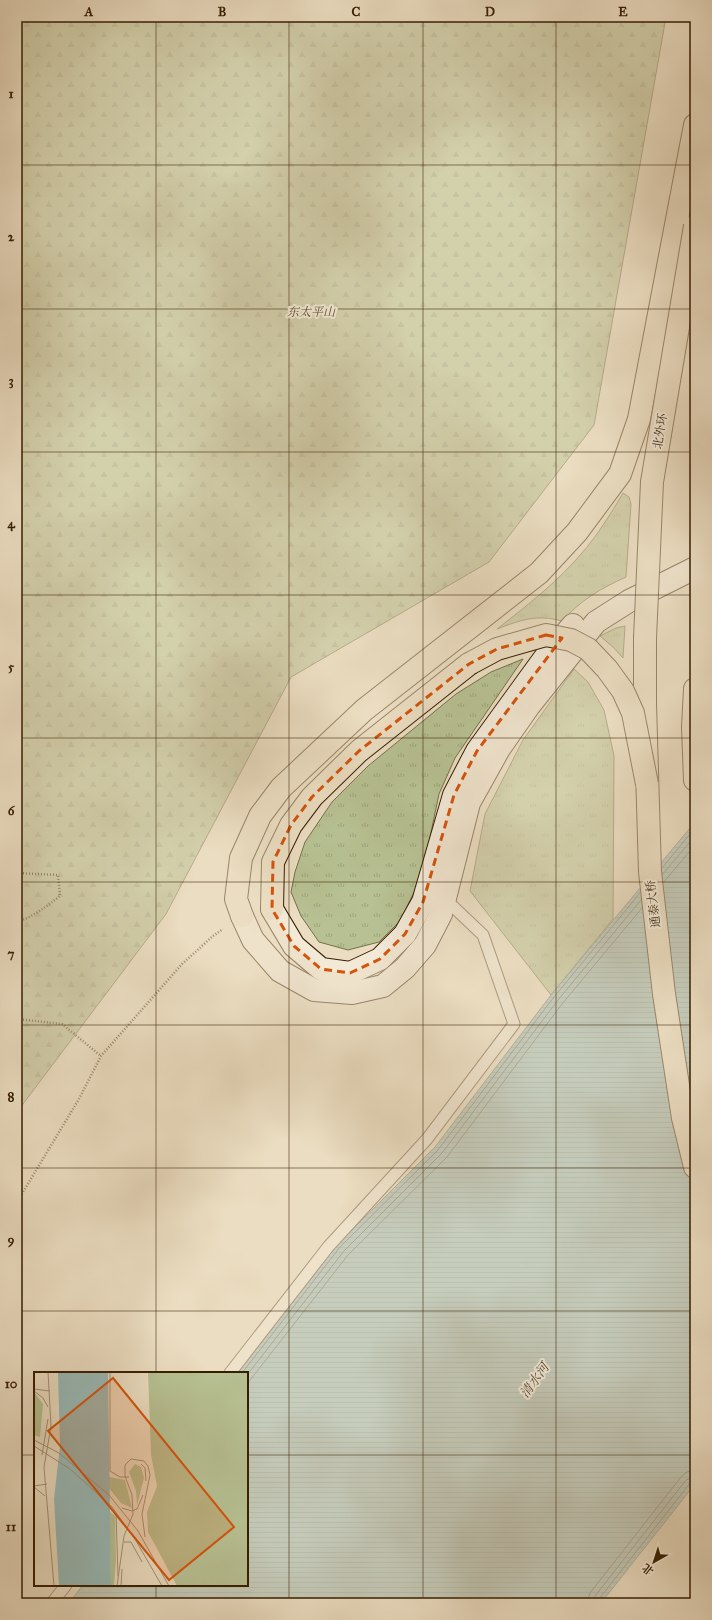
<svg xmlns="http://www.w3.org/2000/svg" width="712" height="1620" viewBox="0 0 712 1620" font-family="'IM FELL Great Primer','Noto Serif SC',serif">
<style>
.grass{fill:url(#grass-tufts);stroke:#77704a}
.forest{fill:url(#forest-firs);stroke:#77704a}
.water{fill:url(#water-rules);stroke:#727c6e}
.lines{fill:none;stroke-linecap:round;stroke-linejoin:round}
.shore{stroke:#686c5c;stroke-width:1}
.service-casing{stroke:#644e30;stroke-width:13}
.secondary-casing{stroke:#371e00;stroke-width:24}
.trunk-casing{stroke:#371e00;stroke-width:24}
.path{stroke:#371e00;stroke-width:2.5;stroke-dasharray:1 2;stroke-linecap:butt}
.service{stroke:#f2e9d7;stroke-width:11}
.secondary{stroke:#f2e9d7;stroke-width:22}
.trunk{stroke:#ebddc1;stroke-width:22}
.trunk-bridge-casing{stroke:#371e00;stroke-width:24;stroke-linecap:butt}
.trunk-bridge{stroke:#ebddc1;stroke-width:22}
.marked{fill:none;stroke:#d6530b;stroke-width:3;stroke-dasharray:8 5;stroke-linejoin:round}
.grid{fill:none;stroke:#371e00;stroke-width:1;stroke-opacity:0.55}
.labels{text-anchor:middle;stroke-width:4;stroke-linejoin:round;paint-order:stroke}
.park-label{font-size:12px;font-style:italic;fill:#5d4f2c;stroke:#f2e9d7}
.street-label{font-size:12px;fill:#371e00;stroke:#f2e9d7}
.water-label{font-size:13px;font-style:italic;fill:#544d37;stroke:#f2e9d7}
.inset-road{fill:none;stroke:#a39174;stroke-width:1}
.view{fill:#d6530b;fill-opacity:0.15;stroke:#d6530b;stroke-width:2}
.inset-edge{fill:none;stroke:#371e00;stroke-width:2}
.neatline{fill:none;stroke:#371e00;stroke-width:1.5}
.grid-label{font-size:13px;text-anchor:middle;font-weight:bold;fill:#371e00}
</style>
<defs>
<pattern id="grass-tufts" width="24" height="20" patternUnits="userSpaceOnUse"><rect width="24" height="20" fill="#b7c193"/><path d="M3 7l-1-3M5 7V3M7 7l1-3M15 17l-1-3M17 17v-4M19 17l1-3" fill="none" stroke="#9ea57d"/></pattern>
<pattern id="forest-firs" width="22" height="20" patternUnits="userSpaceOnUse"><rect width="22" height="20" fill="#b7c193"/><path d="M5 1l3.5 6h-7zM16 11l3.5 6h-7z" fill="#9ea57d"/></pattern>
<pattern id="water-rules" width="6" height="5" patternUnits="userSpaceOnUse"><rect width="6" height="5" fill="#99bbb8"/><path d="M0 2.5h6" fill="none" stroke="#84a09c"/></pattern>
</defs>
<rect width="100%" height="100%" fill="#ebddc1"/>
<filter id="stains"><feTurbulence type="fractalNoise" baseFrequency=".005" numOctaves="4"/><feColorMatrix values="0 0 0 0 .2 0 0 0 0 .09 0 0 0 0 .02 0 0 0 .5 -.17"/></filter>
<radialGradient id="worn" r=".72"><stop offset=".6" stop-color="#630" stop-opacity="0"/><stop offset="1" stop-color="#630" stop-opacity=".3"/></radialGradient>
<g class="grass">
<path d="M 623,493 L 629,497 L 631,504 L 626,577 C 601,588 580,601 562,621 C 536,614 521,620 497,629 C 533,601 570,572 597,534 C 606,521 615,507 623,493 Z"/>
<path d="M 625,626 L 623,658 L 613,647 L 600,636 L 616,628 Z"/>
<path d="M 523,659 L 455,758 L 439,794 L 429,842 L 416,888 L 400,921 L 379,942 L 348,950 L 319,942 L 301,916 L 291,892 L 295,872 L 305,842 L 332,802 L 368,766 L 456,694 L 491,672 Z"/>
<path d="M 574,669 L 588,682 L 604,710 L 614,756 L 613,919 L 551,995 L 470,891 L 485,814 L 523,740 Z"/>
</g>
<path class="forest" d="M 17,17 L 666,17 L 594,425 L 489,562 L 291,677 L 166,914 L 17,1112 Z"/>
<path class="water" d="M 695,822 L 695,1484 L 601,1603 L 69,1603 L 83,1585 L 247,1585 L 247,1373 L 237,1373 L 337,1245 L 435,1147 L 551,995 Z"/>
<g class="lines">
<g class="shore">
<path d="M 662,868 L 695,828"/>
<path d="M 662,875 L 695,836"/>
<path d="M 663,883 L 695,845"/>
<path d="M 242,1373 L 340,1247 L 438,1150 L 554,997 L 640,893"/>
<path d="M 247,1375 L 344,1251 L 442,1153 L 558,1000 L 641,900"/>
<path d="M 247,1384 L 348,1255 L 447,1157 L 562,1004 L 642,908"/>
<path d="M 587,1603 L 590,1593 L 681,1477 L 687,1472 L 695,1470"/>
<path d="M 593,1603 L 595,1596 L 686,1480 L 695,1477"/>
<path d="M 598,1603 L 599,1599 L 690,1483 L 695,1482"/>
</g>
<defs>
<g id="service">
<path d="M 230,1373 L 328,1247 L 427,1139 L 514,1024 L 483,935 L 443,897"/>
<path d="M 52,1603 L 66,1585"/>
</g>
<g id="secondary">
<path d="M 272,909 L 294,946 L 321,969 L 350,973 L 380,959 L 405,934 L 423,902 L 454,795 L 477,751 L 546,656 L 573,625"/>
<path d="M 242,916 L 253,940 L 280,971 L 314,990 L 352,993 L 383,986 L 405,968 L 425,945 L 441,914 L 469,803 L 499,749 L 529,706 L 596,622 L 629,601 L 695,568"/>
</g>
<g id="trunk">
<path d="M 645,638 L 645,704 L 650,872 L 664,994 L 683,1118 L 695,1167"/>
<path d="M 695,689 L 693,727 L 695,780"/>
<path d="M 272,909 L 273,862 L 291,825 L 312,797 L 359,751 L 469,664"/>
<path d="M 242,916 L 236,899 L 241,858 L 260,816 L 281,788 L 364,710 L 539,573 L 577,532 L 620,474 L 639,419 L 695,125"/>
</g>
</defs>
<use href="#service" class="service-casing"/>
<use href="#secondary" class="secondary-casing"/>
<use href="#trunk" class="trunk-casing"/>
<g class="path">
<path d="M 17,873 L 58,875 L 60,896 C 47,906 33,917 17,922"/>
<path d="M 17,1019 L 62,1024 L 101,1056"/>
<path d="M 17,1202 L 79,1099 L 101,1056 L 182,964 L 213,936 L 223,929"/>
</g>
<use href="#service" class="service"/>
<use href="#secondary" class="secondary"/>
<use href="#trunk" class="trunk"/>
<defs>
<g id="trunk-bridge">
<path d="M 645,638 L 652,482 L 695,226"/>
<path d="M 469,664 L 497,649 L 546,635 L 571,640 L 588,649 L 607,669 L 623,691 L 633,713 L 647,784"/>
</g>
</defs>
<use href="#trunk-bridge" class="trunk-bridge-casing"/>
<use href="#trunk-bridge" class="trunk-bridge"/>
</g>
<path d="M0 0H712V1620H0ZM 546,635 L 562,638 L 477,751 L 454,795 L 423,902 L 405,934 L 380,959 L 350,973 L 321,969 L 294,946 L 272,909 L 273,862 L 291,825 L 312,797 L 359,751 L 469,664 L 497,649 Z" fill="#ebddc1" fill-opacity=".55" fill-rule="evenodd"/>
<path class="marked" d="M 546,635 L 562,638 L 477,751 L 454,795 L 423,902 L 405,934 L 380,959 L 350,973 L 321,969 L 294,946 L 272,909 L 273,862 L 291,825 L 312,797 L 359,751 L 469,664 L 497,649 Z"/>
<path class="grid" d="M 156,17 L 156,1373M 289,17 L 289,1603M 423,17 L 423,1603M 556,17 L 556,1603M 17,165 L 695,165M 17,309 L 695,309M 17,452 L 695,452M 17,595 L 695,595M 17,738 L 695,738M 17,882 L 695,882M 17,1025 L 695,1025M 17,1168 L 695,1168M 17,1311 L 695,1311M 17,1455 L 35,1455M 247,1455 L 695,1455M 156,1585 L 156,1603"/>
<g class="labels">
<g class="park-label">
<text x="311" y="316">东太平山</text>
</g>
<g class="street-label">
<text transform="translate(660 431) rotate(-81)" y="4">北外环</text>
<text transform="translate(653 904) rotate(-97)" y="4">通泰大桥</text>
</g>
<g class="water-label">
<text transform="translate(534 1380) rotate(-54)" y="5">清水河</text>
</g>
</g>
<g transform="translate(34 1372)">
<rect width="214" height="214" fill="#ebddc1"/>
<path d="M 0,20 L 9,32 L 6,65 L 0,63 ZM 101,92 L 107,95 L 110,106 L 103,133 L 102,119 L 95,100 ZM 75,105 L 91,108 L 98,136 L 87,131 L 75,116 ZM 75,139 L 81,144 L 82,189 L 80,214 L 77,214 Z" fill="#b7c193"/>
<path d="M 114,0 L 214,0 L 214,214 L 143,214 L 114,160 L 113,140 L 123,114 L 117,83 Z" fill="#b7c193"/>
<path d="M 24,0 L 74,0 L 77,214 L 25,214 L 20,127 L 26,74 Z" fill="#99bbb8"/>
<path class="inset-road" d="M 14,0 L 17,54 L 10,95 L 20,214M 76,0 L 76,99 L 86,105 L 95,105M 0,17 L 16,19M 0,19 L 9,26 L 14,35M 0,68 L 25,81 L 75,123 L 104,159 L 135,214M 0,74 L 36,97 L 78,135 L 101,167 L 128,214M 8,83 L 14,47M 110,89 L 114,94 L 116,103 L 108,142 L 111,165M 107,92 L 111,96 L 112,109M 0,114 L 13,112M 0,115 L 11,124M 88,136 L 98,139 L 103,137 L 109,123M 82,141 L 84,204M 90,170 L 97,170 L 108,190M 83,214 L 90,164 L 99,142 L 98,123 L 91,104 L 91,93 L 97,87 L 110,89M 87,214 L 88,197"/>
<path class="view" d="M 79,6 L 200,155 L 135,208 L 14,59 Z"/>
<rect width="214" height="214" class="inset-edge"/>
</g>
<rect width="712" height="1620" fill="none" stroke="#ebddc1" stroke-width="44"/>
<g transform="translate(654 1562) rotate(219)" stroke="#f2e9d7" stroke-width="3" paint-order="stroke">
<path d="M0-3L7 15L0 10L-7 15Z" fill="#371e00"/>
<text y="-6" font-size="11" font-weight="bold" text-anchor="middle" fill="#371e00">北</text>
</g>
<rect x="22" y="22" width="668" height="1576" class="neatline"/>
<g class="grid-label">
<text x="89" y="16">A</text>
<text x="222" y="16">B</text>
<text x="356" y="16">C</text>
<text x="490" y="16">D</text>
<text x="623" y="16">E</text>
<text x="11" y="98">1</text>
<text x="11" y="241">2</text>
<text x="11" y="385">3</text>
<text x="11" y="528">4</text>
<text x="11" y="671">5</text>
<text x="11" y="815">6</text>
<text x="11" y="958">7</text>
<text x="11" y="1101">8</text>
<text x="11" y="1244">9</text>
<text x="11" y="1388">10</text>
<text x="11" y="1531">11</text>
</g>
<rect width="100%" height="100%" filter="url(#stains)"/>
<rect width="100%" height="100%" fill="url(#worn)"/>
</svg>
